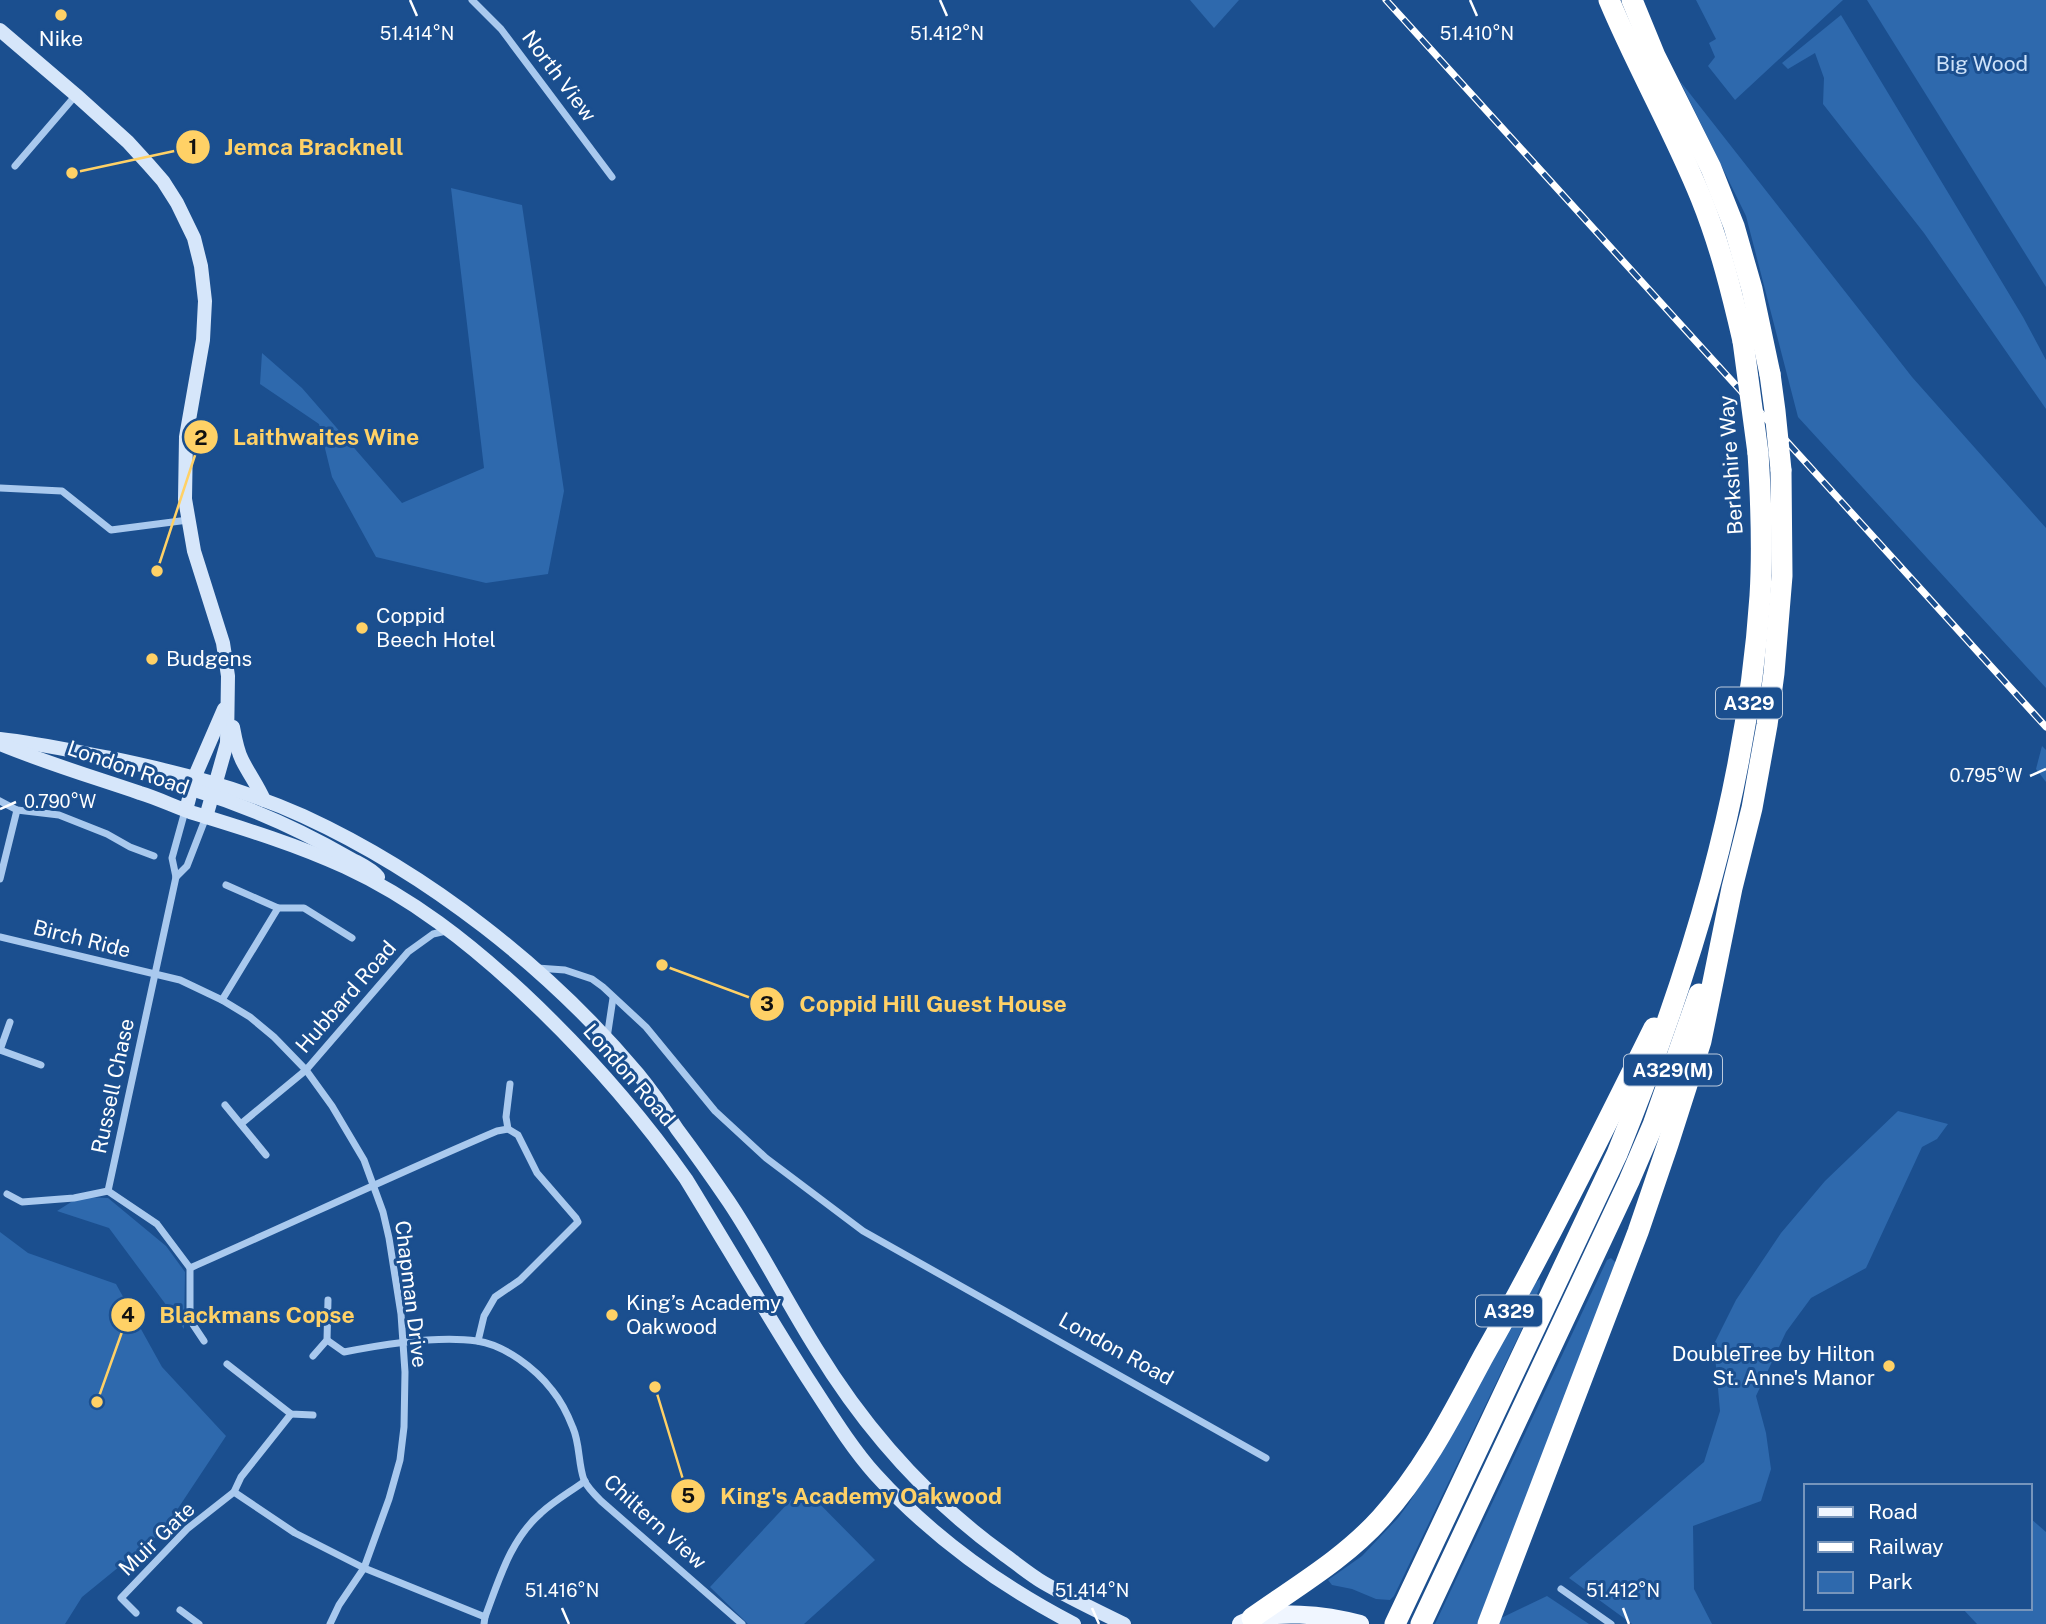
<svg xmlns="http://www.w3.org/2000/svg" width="2046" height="1624" viewBox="0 0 2046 1624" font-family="'Public Sans',sans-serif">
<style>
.green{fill:#2e69ad}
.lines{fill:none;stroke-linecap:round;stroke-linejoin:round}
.street{stroke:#a9c9ee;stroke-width:7}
.secondary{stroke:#d6e6fa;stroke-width:14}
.primary{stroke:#f0f6ff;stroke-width:18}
.highway{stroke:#fff;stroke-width:21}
.rail-casing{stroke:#fff;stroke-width:7}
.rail{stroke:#1b4f8f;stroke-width:4.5;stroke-dasharray:13;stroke-linecap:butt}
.highway-bridge{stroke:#fff;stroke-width:21}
.ticks{fill:none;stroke:#fff;stroke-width:2.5}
.poi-dot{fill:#ffd166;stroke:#1b4f8f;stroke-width:2.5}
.labels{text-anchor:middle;stroke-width:6;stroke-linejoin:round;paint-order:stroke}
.shield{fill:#1b4f8f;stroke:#bbcadd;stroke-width:2}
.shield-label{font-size:19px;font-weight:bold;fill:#fff}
.poi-label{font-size:21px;fill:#fff;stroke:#1b4f8f;text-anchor:start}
.park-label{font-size:21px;fill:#cfe3fa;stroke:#1b4f8f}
.street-label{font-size:21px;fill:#fff;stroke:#1b4f8f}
.ticks-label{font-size:18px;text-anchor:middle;fill:#fff;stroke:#1b4f8f;stroke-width:6;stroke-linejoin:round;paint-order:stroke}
.leader{fill:none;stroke:#ffd166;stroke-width:2.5}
.callout-dot{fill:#ffd166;stroke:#1b4f8f;stroke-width:2.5}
.mark-label{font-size:21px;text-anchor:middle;font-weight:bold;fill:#111}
.callout-label{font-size:23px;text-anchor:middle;font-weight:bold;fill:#ffd166;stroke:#1b4f8f;stroke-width:6;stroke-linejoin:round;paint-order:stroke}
</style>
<rect width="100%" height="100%" fill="#1b4f8f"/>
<g class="green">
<path d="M 1190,0 L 1239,0 L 1214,28 Z"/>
<path d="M 1696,0 L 1843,0 L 1735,100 L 1708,66 L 1715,57 L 1709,43 L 1716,39 Z"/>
<path d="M 1867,0 L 2046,0 L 2046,287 Z"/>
<path d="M 1841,15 L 2023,317 L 2046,360 L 2046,409 L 1924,233 L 1823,104 L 1824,78 L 1815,53 L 1788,69 L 1782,63 Z"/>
<path d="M 1680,81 L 1912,377 L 2046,528 L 2046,688 L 1798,417 L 1746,216 Z"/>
<path d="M 451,188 L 522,205 L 564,491 L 548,574 L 486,583 L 376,557 L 332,477 L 319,424 L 260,384 L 262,353 L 302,388 L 402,503 L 484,468 Z"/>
<path d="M 2042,746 L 2046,750 L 2046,782 L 2036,769 Z"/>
<path d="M 1898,1111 L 1948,1124 L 1937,1139 L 1922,1147 L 1866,1268 L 1811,1298 L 1786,1332 L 1756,1396 L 1766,1433 L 1771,1469 L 1761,1501 L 1693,1526 L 1694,1589 L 1712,1624 L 1632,1624 L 1569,1578 L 1704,1462 L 1720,1411 L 1714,1344 L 1736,1300 L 1781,1233 L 1825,1181 Z"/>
<path d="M 79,1197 L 108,1198 L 166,1246 L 185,1272 L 184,1329 L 109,1228 L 57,1211 Z"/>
<path d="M 0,1232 L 28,1253 L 116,1284 L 162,1367 L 226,1436 L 163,1531 L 82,1597 L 65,1624 L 0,1624 Z"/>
<path d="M 1611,1258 L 1616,1263 L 1477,1624 L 1435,1624 L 1607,1260 Z"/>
<path d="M 1540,1279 L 1540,1287 L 1521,1331 L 1394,1596 L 1390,1600 L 1376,1599 L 1352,1589 L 1332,1585 L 1328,1580 L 1362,1556 L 1398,1518 L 1409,1503 L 1452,1433 L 1536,1282 Z"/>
<path d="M 803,1487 L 875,1560 L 804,1624 L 748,1624 L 710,1587 Z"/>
<path d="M 2030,1518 L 2046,1532 L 2046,1624 L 1977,1624 L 1962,1608 L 2030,1608 Z"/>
<path d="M 1547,1596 L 1589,1624 L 1499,1624 L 1499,1619 Z"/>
</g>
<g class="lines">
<g class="street">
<path d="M 472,0 L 501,29 L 612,177"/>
<path d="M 15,166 L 76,95"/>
<path d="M 0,488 L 62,491 L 111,530 L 188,520"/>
<path d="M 0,801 L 17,810 L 59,815 L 107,834 L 130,847 L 154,856"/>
<path d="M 185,811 L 172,858 L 176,877 L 108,1191 L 157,1224 L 190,1268 L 190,1320 L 204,1341"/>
<path d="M 176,877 L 187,866 L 206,817"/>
<path d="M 0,879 L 17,810"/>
<path d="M 226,885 L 278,908"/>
<path d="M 0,937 L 180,980 L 222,1000 L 250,1017 L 274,1037 L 306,1070 L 332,1106 L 364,1160 L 383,1212 L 389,1238 L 401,1314 L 405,1372 L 404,1427 L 400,1460 L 389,1499 L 364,1568 L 339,1605 L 330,1624"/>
<path d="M 537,968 L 565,970 L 592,979 L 603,987 L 646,1027 L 715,1111 L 766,1158 L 863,1231 L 1266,1458"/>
<path d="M 222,1000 L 278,908 L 304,908 L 352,938"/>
<path d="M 607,1038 L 613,998"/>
<path d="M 0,1050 L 41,1065"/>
<path d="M 0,1050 L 10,1022"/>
<path d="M 225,1105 L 266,1155"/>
<path d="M 242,1123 L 306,1070 L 408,952 L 433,934 L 446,931"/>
<path d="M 508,1129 L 506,1117 L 510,1084"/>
<path d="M 7,1194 L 22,1202 L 74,1198 L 108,1191"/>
<path d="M 190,1268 C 292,1223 394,1175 497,1131 L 508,1129 L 518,1135 L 537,1173 L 576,1218 L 578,1222 L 520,1280 L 495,1297 L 484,1316 L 478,1341"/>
<path d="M 327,1340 L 344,1352 C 384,1344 437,1335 477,1341 C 505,1345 536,1369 552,1390 C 561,1401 568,1415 573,1428 C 580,1444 578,1463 584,1480 C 587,1487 595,1495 601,1501 L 742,1624"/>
<path d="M 313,1356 L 327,1340 L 328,1300"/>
<path d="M 227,1364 L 291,1414 L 313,1415"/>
<path d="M 234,1492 L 295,1533 L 364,1568 L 485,1617"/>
<path d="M 1561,1589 L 1611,1624"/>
<path d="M 180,1610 L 199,1624"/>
<path d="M 136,1613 L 121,1598 L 187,1529 L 234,1492 L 241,1477 L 291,1414"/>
<path d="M 484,1624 L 485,1617 C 499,1580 510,1540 541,1513 C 554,1501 570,1492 585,1481"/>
</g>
<g class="secondary">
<path d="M 0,30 L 76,95 L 128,142 L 149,165 L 163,181 L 177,203 L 194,238 L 201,266 L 205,301 L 203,340 L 186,437 L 185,499 L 194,551 L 223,643 L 228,676 L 227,743 L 206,817"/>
<path d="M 233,727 C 235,738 237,750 242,760 C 249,774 258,786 264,800"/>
<path d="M 0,739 C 37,743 73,751 110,758 C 177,772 241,788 303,816 C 429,874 549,968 638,1074 C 652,1091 665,1110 677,1129 C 695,1153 712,1177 729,1202 C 761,1250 786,1301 817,1350 C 866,1430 925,1497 1002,1553 C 1016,1563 1029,1574 1044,1583 C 1070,1598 1097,1611 1124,1624"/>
<path d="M 0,744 C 46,763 93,777 140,793 C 157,798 173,806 190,812 C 242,828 295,844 345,867 C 412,898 468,942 522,992 C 583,1049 638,1111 686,1179 C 727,1246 766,1313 808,1379 C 829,1411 850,1446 875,1474 C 932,1537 999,1585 1074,1624"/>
<path d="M 192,789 C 247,806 301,830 351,859 C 360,864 372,869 378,877"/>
<path d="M 186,810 L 195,776 L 224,709"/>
</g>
<path class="primary" d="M 1241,1624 C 1272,1608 1328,1615 1360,1624"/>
<g class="highway">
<path d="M 1609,0 C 1637,67 1674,131 1701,198 C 1720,245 1732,293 1743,341"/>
<path d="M 1632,0 L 1655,56 L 1711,168 L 1734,226 L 1752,289 L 1770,374"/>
<path d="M 1252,1618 C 1297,1586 1344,1559 1381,1518 C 1424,1471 1453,1413 1483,1357 C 1544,1249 1599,1139 1654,1028"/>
<path d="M 1395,1624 L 1617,1154 C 1690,974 1747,791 1760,596 C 1763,548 1761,501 1758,453"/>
<path d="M 1421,1624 L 1629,1181 L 1653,1125 L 1699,994"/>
<path d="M 1488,1624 L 1638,1232 L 1668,1144 L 1701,1041 L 1732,888 L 1752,808 L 1767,725 L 1774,673 L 1782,576 L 1781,470"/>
</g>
<defs>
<path id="rail" d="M 1386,0 L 2046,727"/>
</defs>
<use href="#rail" class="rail-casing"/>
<use href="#rail" class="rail"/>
<g class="highway-bridge">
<path d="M 1743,341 L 1758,453"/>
<path d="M 1770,374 L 1775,411 L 1781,470"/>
</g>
</g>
<path class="ticks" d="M 410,0 L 417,16M 940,0 L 947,16M 1470,0 L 1477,16M 2030,776 L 2046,769M 0,809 L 16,802M 562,1608 L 569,1624M 1092,1608 L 1099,1624M 1623,1608 L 1629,1624"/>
<g class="poi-dot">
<circle cx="61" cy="15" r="7"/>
<circle cx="362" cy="628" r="7"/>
<circle cx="152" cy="659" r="7"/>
<circle cx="612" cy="1315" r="7"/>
<circle cx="1889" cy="1366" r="7"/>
</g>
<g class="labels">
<g class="shield">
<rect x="1716" y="687.5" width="66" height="31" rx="5"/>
<rect x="1624" y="1054.5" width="98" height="31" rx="5"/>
<rect x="1476" y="1295.5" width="66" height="31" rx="5"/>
</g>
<g class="shield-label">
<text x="1749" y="710">A329</text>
<text x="1673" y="1077">A329(M)</text>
<text x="1509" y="1318">A329</text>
</g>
<g class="poi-label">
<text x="61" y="46" text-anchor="middle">Nike</text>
<text x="376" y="623">Coppid<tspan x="376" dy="24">Beech Hotel</tspan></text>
<text x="166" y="666">Budgens</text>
<text x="626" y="1310">King’s Academy<tspan x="626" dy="24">Oakwood</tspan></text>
<text x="1875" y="1361" text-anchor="end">DoubleTree by Hilton<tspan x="1875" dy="24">St. Anne's Manor</tspan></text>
</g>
<g class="park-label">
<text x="1982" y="71">Big Wood</text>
</g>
<g class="street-label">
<text transform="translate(559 76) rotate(53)" y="7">North View</text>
<text transform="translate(1731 465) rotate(-94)" y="7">Berkshire Way</text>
<text transform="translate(128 768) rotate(19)" y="7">London Road</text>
<text transform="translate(82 939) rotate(14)" y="7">Birch Ride</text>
<text transform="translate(346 997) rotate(-49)" y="7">Hubbard Road</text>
<text transform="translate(629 1075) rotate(49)" y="7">London Road</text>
<text transform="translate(113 1086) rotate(-78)" y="7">Russell Chase</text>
<text transform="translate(411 1294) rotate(83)" y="7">Chapman Drive</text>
<text transform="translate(1116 1349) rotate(29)" y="7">London Road</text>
<text transform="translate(655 1522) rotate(42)" y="7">Chiltern View</text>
<text transform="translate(157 1539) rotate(-44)" y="7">Muir Gate</text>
</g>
</g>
<g class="ticks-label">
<text x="417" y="40">51.414°N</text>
<text x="947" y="40">51.412°N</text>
<text x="1477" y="40">51.410°N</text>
<text x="1986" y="782">0.795°W</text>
<text x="60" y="808">0.790°W</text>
<text x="562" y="1597">51.416°N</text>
<text x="1092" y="1597">51.414°N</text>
<text x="1623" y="1597">51.412°N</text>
</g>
<path class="leader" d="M72 173L193 147M157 571L201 437M662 965L767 1004M97 1402L128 1315M655 1387L688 1496"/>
<g class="callout-dot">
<circle cx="72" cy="173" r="7"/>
<circle cx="157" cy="571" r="7"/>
<circle cx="662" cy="965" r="7"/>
<circle cx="97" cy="1402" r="7"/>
<circle cx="655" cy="1387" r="7"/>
<circle cx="193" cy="147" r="18"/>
<circle cx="201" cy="437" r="18"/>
<circle cx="767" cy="1004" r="18"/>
<circle cx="128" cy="1315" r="18"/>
<circle cx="688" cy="1496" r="18"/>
</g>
<g class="mark-label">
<text x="193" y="154">1</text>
<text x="201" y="445">2</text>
<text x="767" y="1011">3</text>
<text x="128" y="1322">4</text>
<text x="688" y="1503">5</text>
</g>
<g class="callout-label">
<text x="314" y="155">Jemca Bracknell</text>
<text x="326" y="445">Laithwaites Wine</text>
<text x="933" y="1012">Coppid Hill Guest House</text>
<text x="257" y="1323">Blackmans Copse</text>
<text x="861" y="1504">King's Academy Oakwood</text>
</g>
<rect x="1804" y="1484" width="228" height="126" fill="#1b4f8f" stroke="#7695bc" stroke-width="2"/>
<rect x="1818" y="1507" width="35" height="10" fill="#f0f6ff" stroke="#7695bc" stroke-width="2"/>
<text x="1868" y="1519" font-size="21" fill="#ffffff">Road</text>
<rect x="1818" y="1542" width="35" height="10" fill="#ffffff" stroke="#7695bc" stroke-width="2"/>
<text x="1868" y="1554" font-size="21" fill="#ffffff">Railway</text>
<rect x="1818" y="1572" width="35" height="21" fill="#2e69ad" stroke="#7695bc" stroke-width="2"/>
<text x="1868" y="1589" font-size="21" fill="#ffffff">Park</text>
</svg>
